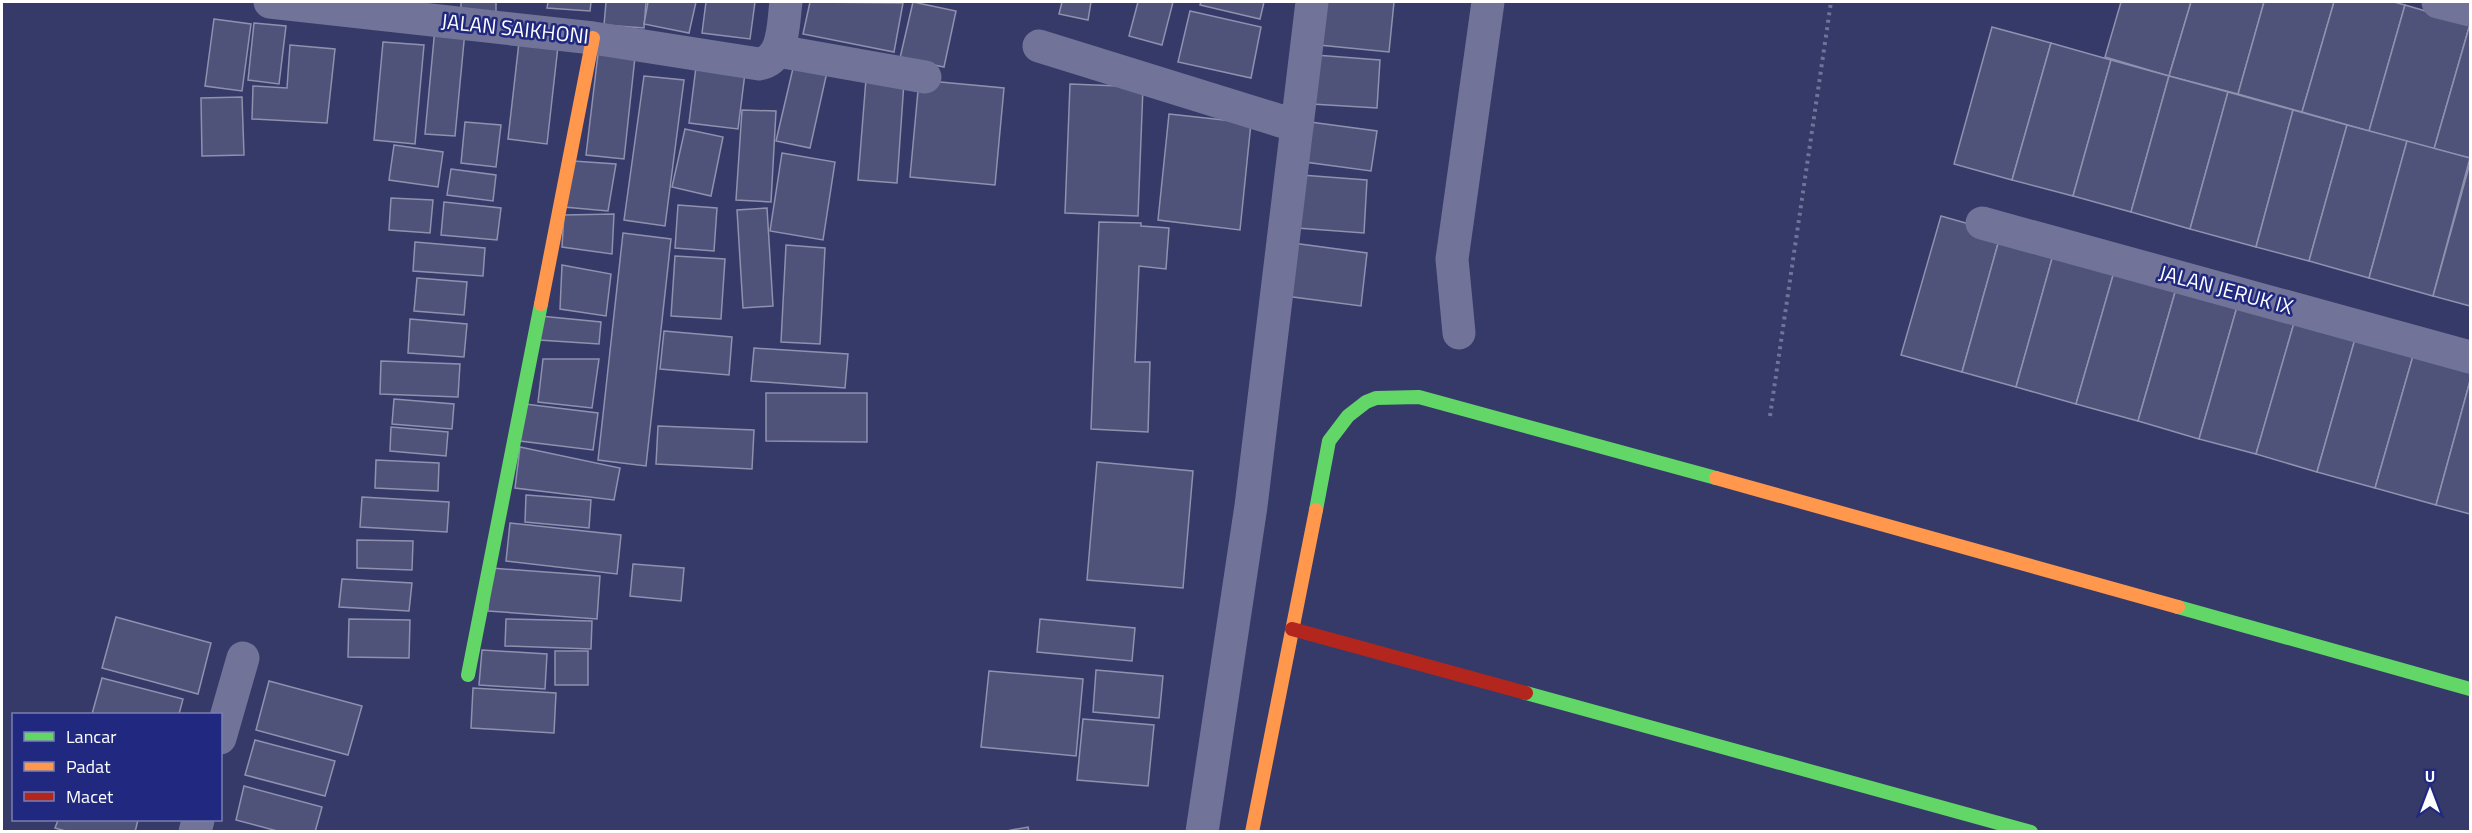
<svg xmlns="http://www.w3.org/2000/svg" width="2472" height="833" viewBox="0 0 2472 833" font-family="'Titillium Web',sans-serif">
<style>
.building{fill:#4f537a;stroke:#8f91ae;stroke-width:1.5}
.lines{fill:none;stroke-linecap:round;stroke-linejoin:round}
.path{stroke:#717498;stroke-width:4;stroke-dasharray:3 4.5;stroke-linecap:butt}
.street{stroke:#717498;stroke-width:33}
.fast{stroke:#63d668;stroke-width:14}
.slow{stroke:#ff974d;stroke-width:14}
.jam{stroke:#b3261e;stroke-width:14}
.labels{text-anchor:middle;stroke-width:5;stroke-linejoin:round;paint-order:stroke}
.street-label{font-size:21px;fill:#fff;stroke:#20297f}
</style>
<rect width="100%" height="100%" fill="#363a69"/>
<g class="building">
<rect x="461" y="2" width="35" height="10"/>
<path d="M 548,2 L 591,2 L 590,11 L 547,8 Z"/>
<path d="M 606,2 L 646,2 L 644,28 L 604,25 Z"/>
<path d="M 648,2 L 696,2 L 689,33 L 644,24 Z"/>
<path d="M 706,2 L 755,2 L 750,39 L 702,33 Z"/>
<path d="M 810,2 L 903,3 L 894,52 L 803,34 Z"/>
<path d="M 913,2 L 956,11 L 944,67 L 900,58 Z"/>
<path d="M 1062,2 L 1091,2 L 1088,20 L 1059,14 Z"/>
<path d="M 1138,2 L 1173,2 L 1162,45 L 1129,36 Z"/>
<path d="M 1201,2 L 1264,2 L 1260,19 L 1200,5 Z"/>
<path d="M 1322,2 L 1394,2 L 1389,52 L 1319,45 Z"/>
<path d="M 2121,2 L 2191,2 L 2169,76 L 2105,57 Z"/>
<path d="M 2191,2 L 2264,2 L 2238,94 L 2169,76 Z"/>
<path d="M 2264,2 L 2334,2 L 2302,112 L 2238,94 Z"/>
<path d="M 2334,2 L 2394,2 L 2405,5 L 2369,131 L 2302,112 Z"/>
<path d="M 2405,5 L 2470,24 L 2434,149 L 2369,131 Z"/>
<path d="M 1190,11 L 1261,27 L 1251,78 L 1178,62 Z"/>
<path d="M 214,19 L 251,24 L 242,91 L 205,86 Z"/>
<path d="M 254,23 L 286,26 L 279,84 L 248,80 Z"/>
<path d="M 2470,24 L 2470,158 L 2434,149 Z"/>
<path d="M 1992,27 L 2051,43 L 2012,180 L 1954,164 Z"/>
<path d="M 435,28 L 465,31 L 455,136 L 425,134 Z"/>
<path d="M 383,42 L 424,45 L 415,144 L 374,140 Z"/>
<path d="M 519,42 L 558,46 L 547,144 L 508,139 Z"/>
<path d="M 2051,43 L 2111,60 L 2073,196 L 2012,180 Z"/>
<path d="M 290,45 L 335,49 L 327,123 L 252,119 L 253,86 L 287,88 Z"/>
<path d="M 598,54 L 635,57 L 624,159 L 586,155 Z"/>
<path d="M 1315,55 L 1380,60 L 1377,108 L 1312,104 Z"/>
<path d="M 697,59 L 746,65 L 738,129 L 689,123 Z"/>
<path d="M 2111,60 L 2169,76 L 2131,212 L 2073,196 Z"/>
<path d="M 794,64 L 827,72 L 810,148 L 776,141 Z"/>
<path d="M 644,76 L 684,80 L 665,226 L 624,220 Z"/>
<path d="M 2169,76 L 2228,92 L 2190,229 L 2131,212 Z"/>
<path d="M 866,79 L 904,82 L 897,183 L 858,180 Z"/>
<path d="M 919,80 L 1004,88 L 995,185 L 910,177 Z"/>
<path d="M 1070,84 L 1143,87 L 1138,216 L 1065,213 Z"/>
<path d="M 2228,92 L 2293,110 L 2256,247 L 2190,229 Z"/>
<path d="M 242,97 L 244,155 L 202,156 L 201,98 Z"/>
<path d="M 742,110 L 776,111 L 771,202 L 736,200 Z"/>
<path d="M 2293,110 L 2347,125 L 2309,261 L 2256,247 Z"/>
<path d="M 1169,114 L 1251,123 L 1240,230 L 1158,220 Z"/>
<path d="M 465,122 L 501,125 L 496,167 L 461,163 Z"/>
<path d="M 1310,122 L 1377,131 L 1371,171 L 1305,162 Z"/>
<path d="M 2347,125 L 2407,141 L 2369,278 L 2309,261 Z"/>
<path d="M 685,129 L 723,137 L 711,196 L 672,187 Z"/>
<path d="M 2407,141 L 2470,158 L 2433,296 L 2369,278 Z"/>
<path d="M 394,145 L 443,152 L 438,187 L 389,180 Z"/>
<path d="M 782,153 L 835,162 L 823,240 L 770,231 Z"/>
<path d="M 573,161 L 616,164 L 608,211 L 564,207 Z"/>
<path d="M 2470,163 L 2470,306 L 2433,296 Z"/>
<path d="M 451,169 L 496,175 L 493,201 L 447,195 Z"/>
<path d="M 1301,175 L 1367,180 L 1364,233 L 1297,228 Z"/>
<path d="M 391,198 L 433,200 L 430,233 L 389,230 Z"/>
<path d="M 444,202 L 501,208 L 497,240 L 441,235 Z"/>
<path d="M 678,205 L 717,208 L 714,251 L 675,248 Z"/>
<path d="M 767,208 L 773,306 L 743,308 L 737,210 Z"/>
<path d="M 614,214 L 612,254 L 562,247 L 564,215 Z"/>
<path d="M 1941,216 L 2001,233 L 1962,372 L 1901,355 Z"/>
<path d="M 1099,222 L 1141,223 L 1141,226 L 1169,228 L 1166,269 L 1139,266 L 1135,362 L 1150,362 L 1148,432 L 1091,429 Z"/>
<path d="M 623,233 L 671,239 L 646,466 L 598,460 Z"/>
<path d="M 2001,233 L 2055,248 L 2016,387 L 1962,372 Z"/>
<path d="M 415,242 L 485,248 L 483,276 L 413,271 Z"/>
<path d="M 1285,242 L 1367,253 L 1361,306 L 1278,295 Z"/>
<path d="M 786,245 L 825,248 L 820,344 L 781,342 Z"/>
<path d="M 2055,248 L 2116,265 L 2076,404 L 2016,387 Z"/>
<path d="M 675,256 L 725,259 L 721,319 L 671,316 Z"/>
<path d="M 562,265 L 611,274 L 606,316 L 560,309 Z"/>
<path d="M 2116,265 L 2178,282 L 2138,421 L 2076,404 Z"/>
<path d="M 417,278 L 467,282 L 464,315 L 414,311 Z"/>
<path d="M 2178,282 L 2239,300 L 2199,439 L 2138,421 Z"/>
<path d="M 2239,300 L 2296,316 L 2256,454 L 2199,439 Z"/>
<path d="M 540,316 L 601,322 L 599,344 L 539,340 Z"/>
<path d="M 2296,316 L 2357,332 L 2317,472 L 2256,454 Z"/>
<path d="M 410,319 L 467,324 L 464,357 L 408,353 Z"/>
<path d="M 664,331 L 732,337 L 729,375 L 660,369 Z"/>
<path d="M 2357,332 L 2415,349 L 2375,488 L 2317,472 Z"/>
<path d="M 754,348 L 848,354 L 845,388 L 751,381 Z"/>
<path d="M 2415,349 L 2470,365 L 2470,381 L 2436,505 L 2375,488 Z"/>
<path d="M 543,359 L 599,359 L 592,408 L 538,402 Z"/>
<path d="M 381,361 L 460,364 L 458,397 L 380,394 Z"/>
<path d="M 2470,381 L 2470,514 L 2436,505 Z"/>
<path d="M 766,393 L 867,393 L 867,442 L 766,441 Z"/>
<path d="M 394,399 L 454,404 L 452,429 L 392,424 Z"/>
<path d="M 525,404 L 598,413 L 593,450 L 520,441 Z"/>
<path d="M 658,426 L 754,430 L 752,469 L 656,464 Z"/>
<path d="M 391,427 L 448,432 L 446,456 L 390,451 Z"/>
<path d="M 520,447 L 620,468 L 614,500 L 515,488 Z"/>
<path d="M 376,460 L 439,463 L 438,491 L 375,488 Z"/>
<path d="M 1097,462 L 1193,471 L 1183,588 L 1087,580 Z"/>
<path d="M 526,495 L 591,500 L 589,528 L 525,522 Z"/>
<path d="M 362,497 L 449,502 L 447,532 L 360,527 Z"/>
<path d="M 510,523 L 621,535 L 617,574 L 506,561 Z"/>
<path d="M 357,540 L 413,541 L 412,570 L 357,568 Z"/>
<path d="M 633,564 L 684,568 L 681,601 L 630,596 Z"/>
<path d="M 491,568 L 600,576 L 597,619 L 488,611 Z"/>
<path d="M 342,579 L 412,583 L 409,611 L 339,607 Z"/>
<path d="M 116,617 L 211,643 L 198,694 L 102,668 Z"/>
<path d="M 349,619 L 410,620 L 409,658 L 348,657 Z"/>
<path d="M 506,619 L 592,621 L 591,649 L 505,646 Z"/>
<path d="M 1040,619 L 1135,628 L 1132,661 L 1037,652 Z"/>
<path d="M 482,650 L 547,654 L 545,689 L 479,685 Z"/>
<rect x="555" y="651" width="33" height="34"/>
<path d="M 1096,670 L 1163,676 L 1159,718 L 1093,712 Z"/>
<path d="M 989,671 L 1083,679 L 1076,756 L 981,747 Z"/>
<path d="M 102,678 L 183,699 L 179,714 L 92,714 Z"/>
<path d="M 269,681 L 362,706 L 348,755 L 256,730 Z"/>
<path d="M 473,688 L 556,693 L 554,733 L 471,728 Z"/>
<path d="M 1083,719 L 1154,725 L 1148,786 L 1077,780 Z"/>
<path d="M 255,740 L 335,761 L 325,796 L 245,775 Z"/>
<path d="M 244,786 L 322,807 L 315,832 L 281,832 L 236,820 Z"/>
<path d="M 58,820 L 138,820 L 135,832 L 69,832 L 55,828 Z"/>
<path d="M 1028,827 L 1029,832 L 1001,832 Z"/>
</g>
<g class="lines">
<path class="path" d="M 1770,416 L 1831,2"/>
<g class="street">
<path d="M 270,2 L 593,38 L 759,64 C 785,60 783,22 786,2"/>
<path d="M 2438,2 L 2470,10"/>
<path d="M 1039,46 L 1297,126"/>
<path d="M 778,51 L 925,77"/>
<path d="M 1982,223 L 2470,357"/>
<path d="M 1459,333 L 1452,259 L 1488,2"/>
<path d="M 220,738 L 243,658"/>
<path d="M 195,832 L 198,820"/>
<path d="M 1202,832 L 1251,506 L 1312,2"/>
</g>
<g class="fast">
<path d="M 1316,510 L 1329,441 L 1348,416 L 1366,402 L 1376,398 L 1419,397 L 1716,478"/>
<path d="M 2178,607 L 2470,689"/>
<path d="M 468,675 L 541,304"/>
<path d="M 1526,693 L 2031,832"/>
</g>
<g class="slow">
<path d="M 541,304 L 593,38"/>
<path d="M 1716,478 L 2178,607"/>
<path d="M 1252,832 L 1316,510"/>
</g>
<path class="jam" d="M 1292,629 L 1526,693"/>
</g>
<g class="labels">
<g class="street-label">
<text transform="translate(515 29) rotate(6)" y="7">JALAN SAIKHONI</text>
<text transform="translate(2226 290) rotate(15)" y="7">JALAN JERUK IX</text>
</g>
</g>
<rect width="2472" height="833" fill="none" stroke="#ffffff" stroke-width="6"/>
<rect x="12" y="713" width="210" height="108" fill="#20297f" stroke="#797fb2" stroke-width="1.5"/>
<rect x="24" y="732" width="30" height="9" fill="#63d668" stroke="#797fb2" stroke-width="1.5"/>
<text x="66" y="743" font-size="18" fill="#ffffff">Lancar</text>
<rect x="24" y="762" width="30" height="9" fill="#ff974d" stroke="#797fb2" stroke-width="1.5"/>
<text x="66" y="773" font-size="18" fill="#ffffff">Padat</text>
<rect x="24" y="792" width="30" height="9" fill="#b3261e" stroke="#797fb2" stroke-width="1.5"/>
<text x="66" y="803" font-size="18" fill="#ffffff">Macet</text>
<g transform="translate(2430 791)" stroke="#20297f" stroke-width="4.5" paint-order="stroke">
<path d="M0-4.5L10 22L0 15L-10 22Z" fill="#ffffff"/>
<text y="-9" font-size="16" font-weight="bold" text-anchor="middle" fill="#ffffff">U</text>
</g>
</svg>
